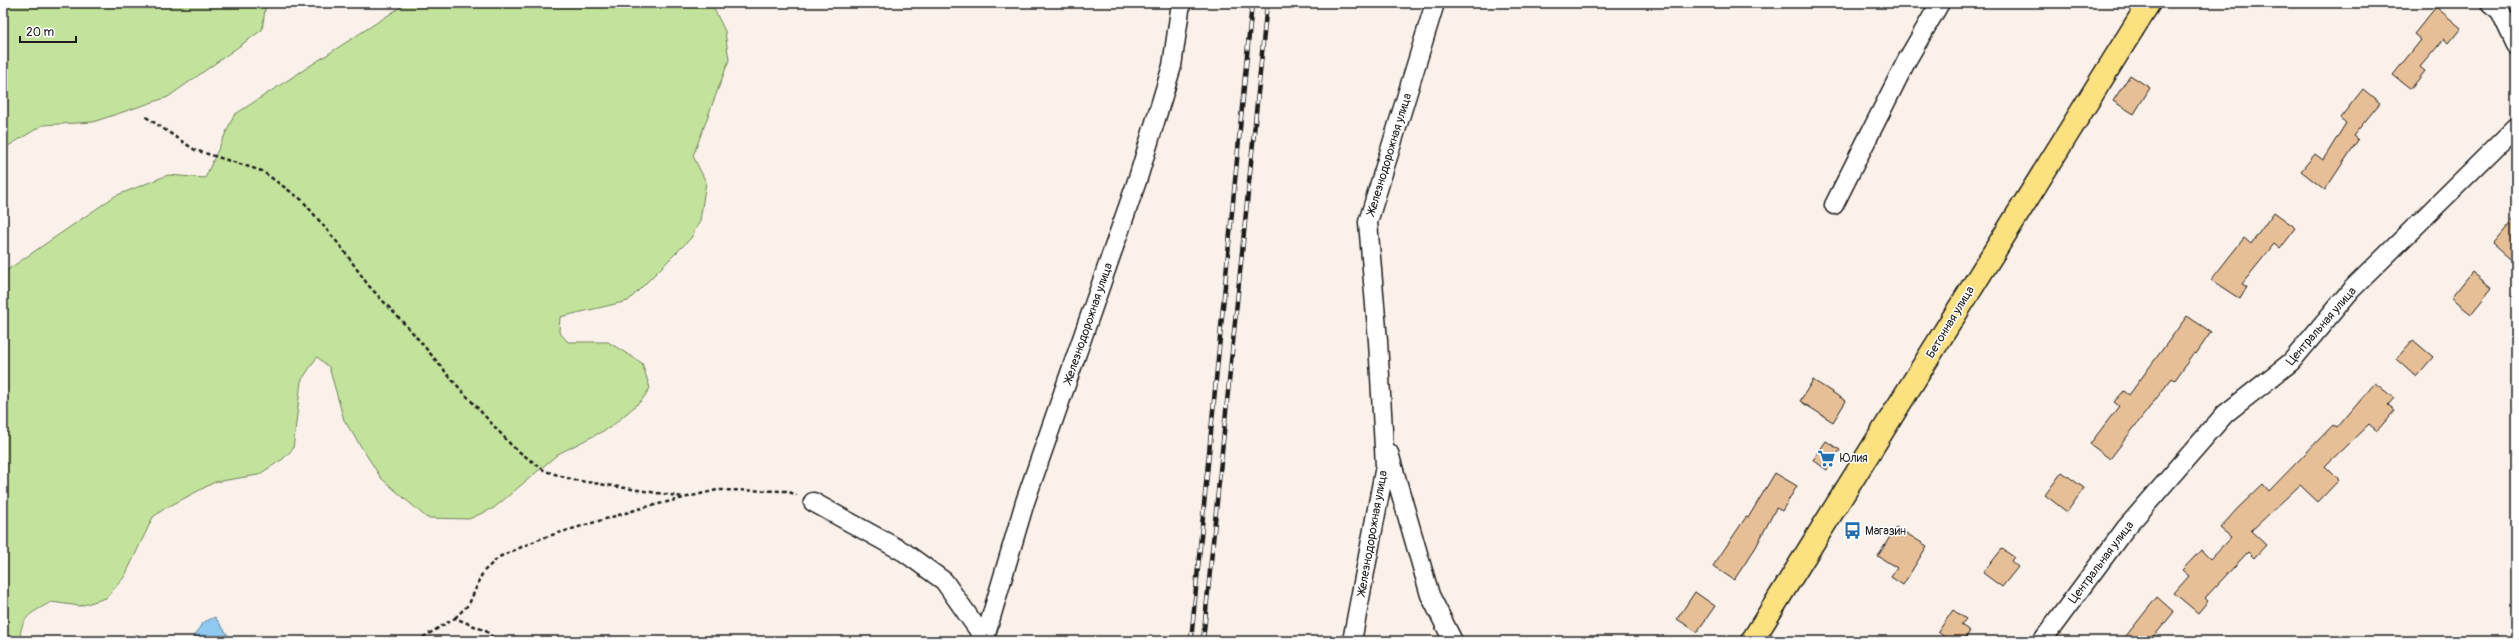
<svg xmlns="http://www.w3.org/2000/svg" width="2519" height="644" viewBox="0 0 2519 644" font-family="Pangolin,sans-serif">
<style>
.green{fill:#c3e39c;stroke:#70805c}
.water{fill:#8fc9ef;stroke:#61849b}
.building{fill:#e7bf97;stroke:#1c1c1c}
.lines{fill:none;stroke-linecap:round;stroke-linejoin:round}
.minor-casing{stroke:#1c1c1c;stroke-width:21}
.major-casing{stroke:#1c1c1c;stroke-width:25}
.path{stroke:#1c1c1c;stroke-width:2.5;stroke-dasharray:4 3;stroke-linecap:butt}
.minor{stroke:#fff;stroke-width:18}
.major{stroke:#fbe180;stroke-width:22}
.rail-casing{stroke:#1c1c1c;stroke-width:4.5}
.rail{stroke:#fff;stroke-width:3;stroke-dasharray:9;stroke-linecap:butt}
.labels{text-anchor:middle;stroke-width:3;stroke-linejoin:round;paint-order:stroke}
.street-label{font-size:12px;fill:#1c1c1c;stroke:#fff}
.poi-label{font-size:12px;fill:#1c1c1c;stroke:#fff;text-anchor:start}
</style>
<rect width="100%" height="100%" fill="#faf2ea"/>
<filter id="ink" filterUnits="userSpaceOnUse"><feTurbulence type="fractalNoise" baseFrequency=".025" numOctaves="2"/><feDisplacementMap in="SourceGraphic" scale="8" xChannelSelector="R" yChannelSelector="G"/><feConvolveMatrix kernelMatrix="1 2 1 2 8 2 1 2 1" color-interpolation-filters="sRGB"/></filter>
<g filter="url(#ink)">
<g class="green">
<path d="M 3,3 L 266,3 L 262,30 L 168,97 L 93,122 L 43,125 L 3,149 Z"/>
<path d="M 407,3 L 711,3 L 725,31 L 729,60 L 693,156 L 706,182 L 700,221 L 691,238 L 628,301 L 560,317 L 559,332 L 568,342 L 608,342 L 642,363 L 650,388 L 642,400 L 611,427 L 558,454 L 494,508 L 469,519 L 427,518 L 381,478 L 344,420 L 329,367 L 317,357 L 301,381 L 293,449 L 283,459 L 258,475 L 215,482 L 164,509 L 153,517 L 125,576 L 106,598 L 80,606 L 51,602 C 32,613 20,616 20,641 L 3,641 L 3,273 L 115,196 L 168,175 L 205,178 L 234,115 Z"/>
</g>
<path class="water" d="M 215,617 L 232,641 L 192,641 L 202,623 Z"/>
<g class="building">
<path d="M 2436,7 L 2461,28 L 2449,43 L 2444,39 L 2420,67 L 2425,71 L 2411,89 L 2393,75 L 2421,40 L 2414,34 Z"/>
<path d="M 2130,75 L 2150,88 L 2134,114 L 2113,101 Z"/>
<path d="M 2363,89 L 2380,103 L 2353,136 L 2358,140 L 2325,190 L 2301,171 L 2315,154 L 2323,160 L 2346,123 L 2340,118 Z"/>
<path d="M 2274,212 L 2296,228 L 2280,249 L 2274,244 L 2242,284 L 2247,287 L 2240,299 L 2211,280 L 2244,238 L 2251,244 Z"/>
<path d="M 2516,217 L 2516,264 L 2493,244 Z"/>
<path d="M 2472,272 L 2492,288 L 2471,314 L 2451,298 Z"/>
<path d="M 2187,316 L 2211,332 L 2196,354 L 2194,353 L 2175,380 L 2172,378 L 2110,459 L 2090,444 L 2119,406 L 2114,402 L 2124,391 L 2129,395 Z"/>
<path d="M 2413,340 L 2433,357 L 2416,377 L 2396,359 Z"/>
<path d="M 1813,380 L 1846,401 L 1833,422 L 1800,401 Z"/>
<path d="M 2375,383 L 2394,398 L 2388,405 L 2395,410 L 2377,431 L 2369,424 L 2325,466 L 2339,480 L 2318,502 L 2300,485 L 2251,531 L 2266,545 L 2254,558 L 2248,552 L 2205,598 L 2208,601 L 2198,613 L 2174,593 L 2189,576 L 2182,570 L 2201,550 L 2210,559 L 2231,537 L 2220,528 L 2238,508 L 2263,484 L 2269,491 L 2333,425 L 2337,428 Z"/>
<path d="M 1826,441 L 1840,450 L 1827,470 L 1813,460 Z"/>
<path d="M 2062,472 L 2084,488 L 2067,512 L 2045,495 Z"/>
<path d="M 1775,473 L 1797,486 L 1782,511 L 1776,508 L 1756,547 L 1734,580 L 1713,566 L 1746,517 L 1748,518 Z"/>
<path d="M 1896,527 L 1927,546 L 1903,585 L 1891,577 L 1897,568 L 1878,556 Z"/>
<path d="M 2002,549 L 2014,557 L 2011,561 L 2018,567 L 2002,587 L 1983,573 Z"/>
<path d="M 1695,592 L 1715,606 L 1697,632 L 1677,619 Z"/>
<path d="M 2157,597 L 2174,612 L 2150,641 L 2122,641 Z"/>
<path d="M 1953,610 L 1966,619 L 1961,625 L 1970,631 L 1964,641 L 1950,641 L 1938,632 Z"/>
</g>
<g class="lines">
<defs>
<g id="minor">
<path d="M 2490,3 L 2500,11 L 2516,45"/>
<path d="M 1834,205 L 1907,60 L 1940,3"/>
<path d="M 1389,453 L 1430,595 L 1453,641"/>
<path d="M 813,502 L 904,552 L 944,581 L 984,638"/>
<path d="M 984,641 L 1025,502 L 1138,178 L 1172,66 L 1181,3"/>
<path d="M 1352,641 L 1385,466 L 1378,341 L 1368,222 L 1435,3"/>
<path d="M 2042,641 L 2125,529 L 2225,414 L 2291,362 L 2351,290 L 2516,127"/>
</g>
<path id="major" d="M 1752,641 L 2149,3"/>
</defs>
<use href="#minor" class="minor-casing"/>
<use href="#major" class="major-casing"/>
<g class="path">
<path d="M 146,117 L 195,150 L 262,171 L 302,200 L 342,248 L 368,285 L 413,333 L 454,382 L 513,447 L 545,471 L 574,480 L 683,497"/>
<path d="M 455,618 L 469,604 L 483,572 L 499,557 L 542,538 L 642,508 L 717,490 L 786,491 L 797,495"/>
<path d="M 417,641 L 455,618 L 486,631 L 497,641"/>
</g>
<use href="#minor" class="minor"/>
<use href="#major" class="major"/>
<defs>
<g id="rail">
<path d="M 1191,641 L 1252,3"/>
<path d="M 1203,641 L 1267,3"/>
</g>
</defs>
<use href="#rail" class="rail-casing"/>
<use href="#rail" class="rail"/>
</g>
</g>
<defs>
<symbol id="supermarket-bare" viewBox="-9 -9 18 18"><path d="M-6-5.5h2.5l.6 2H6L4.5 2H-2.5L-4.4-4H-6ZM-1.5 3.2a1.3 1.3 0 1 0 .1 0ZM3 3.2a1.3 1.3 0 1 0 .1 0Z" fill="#1f6fb2" stroke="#fff" stroke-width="2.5" paint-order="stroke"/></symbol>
<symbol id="bus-bare" viewBox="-9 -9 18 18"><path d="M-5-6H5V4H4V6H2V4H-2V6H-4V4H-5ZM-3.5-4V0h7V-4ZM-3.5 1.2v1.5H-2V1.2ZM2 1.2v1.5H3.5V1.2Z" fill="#1f6fb2" stroke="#fff" stroke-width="2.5" paint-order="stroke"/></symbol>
</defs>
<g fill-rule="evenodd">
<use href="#supermarket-bare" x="1814" y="446" width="25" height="25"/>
<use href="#bus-bare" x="1840" y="518" width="25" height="25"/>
</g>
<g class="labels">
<g class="street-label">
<text transform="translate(1389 154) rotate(-73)" y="4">Железнодорожная улица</text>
<text transform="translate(1950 322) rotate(-59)" y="4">Бетонная улица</text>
<text transform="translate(1088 323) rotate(-71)" y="4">Железнодорожная улица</text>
<text transform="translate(2321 326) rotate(-49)" y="4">Центральная улица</text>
<text transform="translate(1372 533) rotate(-80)" y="4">Железнодорожная улица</text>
<text transform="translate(2101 562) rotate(-53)" y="4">Центральная улица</text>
</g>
<g class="poi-label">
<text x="1840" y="462">Юлия</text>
<text x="1865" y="535">Магазин</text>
</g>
</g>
<rect width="2519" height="644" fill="none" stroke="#fff" stroke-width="16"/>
<rect x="8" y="8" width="2503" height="628" fill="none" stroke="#1c1c1c" stroke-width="1.5" filter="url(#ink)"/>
<path d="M20 36v6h56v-6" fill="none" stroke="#1c1c1c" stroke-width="2"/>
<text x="26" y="36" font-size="12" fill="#1c1c1c" stroke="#ffffff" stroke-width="3" paint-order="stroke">20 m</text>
</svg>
